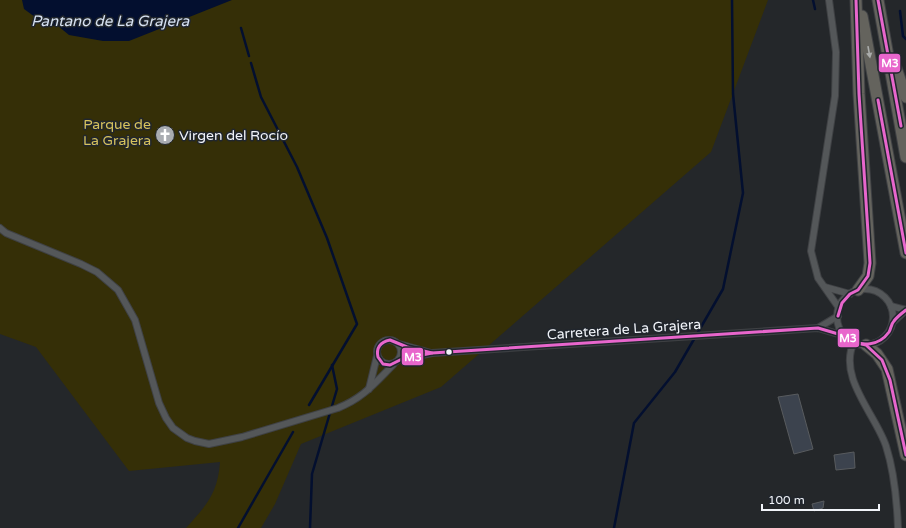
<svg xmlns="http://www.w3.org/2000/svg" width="906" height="528" viewBox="0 0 906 528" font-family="'Varela Round',sans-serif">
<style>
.green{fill:#352f07}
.water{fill:#030f2f}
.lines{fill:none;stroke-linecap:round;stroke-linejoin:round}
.stream{stroke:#030f2f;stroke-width:2.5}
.building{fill:#3c434e;stroke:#585b5e}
.street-casing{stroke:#3f4144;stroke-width:8}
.highway-casing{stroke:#3f4144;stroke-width:13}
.street{stroke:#545759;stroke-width:6}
.highway{stroke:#64635d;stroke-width:11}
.bus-1-casing{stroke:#21262d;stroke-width:6}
.bus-1{stroke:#e866cc;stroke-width:3}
.oneway{fill:#aaacab}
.bus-dot{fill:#f1f4f9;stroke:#21262d;stroke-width:1.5}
.labels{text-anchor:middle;stroke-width:3;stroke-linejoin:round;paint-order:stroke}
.park-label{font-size:14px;fill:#d6c25d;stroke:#21262d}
.poi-label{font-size:14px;fill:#f1f4f9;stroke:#21262d;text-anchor:start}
.street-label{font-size:14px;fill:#f1f4f9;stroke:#21262d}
.water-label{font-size:15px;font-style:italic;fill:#d7e2f2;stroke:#21262d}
.line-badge{stroke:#21262d;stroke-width:1.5}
.badge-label{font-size:11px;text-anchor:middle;font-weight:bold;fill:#fff}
</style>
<rect width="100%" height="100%" fill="#24272a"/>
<path class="green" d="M 0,0 L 768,0 L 711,152 L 441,387 L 301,444 L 275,504 L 261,528 L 186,528 C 206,506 218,493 220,462 L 129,471 L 36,347 L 0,334 Z"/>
<path class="water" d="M 22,0 L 232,0 L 129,41 L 103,41 L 69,35 L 58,26 L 44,25 L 35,17 L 24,9 Z"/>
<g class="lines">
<g class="stream">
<path d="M 813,0 L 815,9"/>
<path d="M 900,11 L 903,36 L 906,39"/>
<path d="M 241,28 L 249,56"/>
<path d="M 251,63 L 261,97 L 297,167 L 327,238 L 357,324 L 309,405"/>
<path d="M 238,528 L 293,432"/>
<path d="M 310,528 L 312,474 L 337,389 L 332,365"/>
<path d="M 614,528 L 634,423 L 675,372 L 723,289 L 743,193 L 733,94 L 732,0"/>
</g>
</g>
<g class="building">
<path d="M 798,394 L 813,449 L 794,454 L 778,397 Z"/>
<path d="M 854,452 L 855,468 L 836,470 L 834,455 Z"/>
<path d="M 824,501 L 823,508 L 814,511 L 812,504 Z"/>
</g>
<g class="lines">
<defs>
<g id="street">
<path d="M 829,0 L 836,52 L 835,96 L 811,251 L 818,278 L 839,308"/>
<path d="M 0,228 L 6,233 L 81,264 L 97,272 L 118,290 L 135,320 L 159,403 L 166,418 L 173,428 L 187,438 L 195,441 L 209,444 L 242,437 L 338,408 C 363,398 374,384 393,365"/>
<path d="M 825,287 L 850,294"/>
<circle cx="865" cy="317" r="28"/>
<path d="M 891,306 L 906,310"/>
<path d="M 893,322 L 906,310"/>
<path d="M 818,328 L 838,316"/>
<circle cx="389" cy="352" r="12"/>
<path d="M 854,342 C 837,377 876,415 886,446 C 894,471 897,502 898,528"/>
<path d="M 399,344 L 431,353"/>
<path d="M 399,360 L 432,353 L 818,328 L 845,336"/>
<path d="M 369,389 L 377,356"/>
</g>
<g id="highway">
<path d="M 856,0 L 859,94 L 870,263 L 868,276 L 858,290"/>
<path d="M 878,0 L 906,157"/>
<path d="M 862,16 L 906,253"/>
<path d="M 896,68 L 906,97"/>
<path d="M 866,345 L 877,354 L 887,369 L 906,455"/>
</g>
</defs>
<use href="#street" class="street-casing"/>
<use href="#highway" class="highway-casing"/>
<use href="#street" class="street"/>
<use href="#highway" class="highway"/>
<defs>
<g id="bus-1">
<path d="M 878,0 L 901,126"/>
<path d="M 878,100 L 906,253"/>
<path d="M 838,316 L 842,303 L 850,294 L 858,290 L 868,276 L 870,263 L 859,94 L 856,0"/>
<path d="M 849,339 C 862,347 879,346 889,332 C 891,329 891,324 894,321 C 897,317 902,313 906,310"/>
<path d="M 390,340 L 407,347 L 432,353 L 402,359 L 390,365 L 383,364 L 378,357 C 376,348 380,342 390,340 Z"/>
<path d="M 432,353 L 818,328 L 845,336 L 854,342 L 866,345 L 882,360 L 890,380 L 906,455"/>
</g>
</defs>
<use href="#bus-1" class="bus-1-casing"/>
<use href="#bus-1" class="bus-1"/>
</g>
<defs><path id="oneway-solid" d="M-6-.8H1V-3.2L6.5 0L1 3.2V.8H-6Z"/></defs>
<use class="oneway" href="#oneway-solid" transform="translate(869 52) rotate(80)"/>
<defs>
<symbol id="church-disc" viewBox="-11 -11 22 22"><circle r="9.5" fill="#a9acb1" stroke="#21262d"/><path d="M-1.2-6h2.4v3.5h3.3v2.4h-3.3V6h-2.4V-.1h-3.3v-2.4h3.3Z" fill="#fff"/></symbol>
</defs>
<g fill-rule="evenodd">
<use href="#church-disc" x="154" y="124" width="22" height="22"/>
</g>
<circle class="bus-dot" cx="449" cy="352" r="3.5"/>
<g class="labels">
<g class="park-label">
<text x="117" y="129">Parque de<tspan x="117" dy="16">La Grajera</tspan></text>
</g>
<g class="poi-label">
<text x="179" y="140">Virgen del Rocío</text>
</g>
<g class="street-label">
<text transform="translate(624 329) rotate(-4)" y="5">Carretera de La Grajera</text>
</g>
<g class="water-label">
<text x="110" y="26">Pantano de La Grajera</text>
</g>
</g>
<g class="line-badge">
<rect x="878" y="53" width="23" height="20" rx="4" fill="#e866cc"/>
<rect x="837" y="328" width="23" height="20" rx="4" fill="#e866cc"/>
<rect x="401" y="347" width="23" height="19" rx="4" fill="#e866cc"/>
</g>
<g class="badge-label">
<text x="890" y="67">M3</text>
<text x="848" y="342">M3</text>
<text x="413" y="361">M3</text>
</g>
<path d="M762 504v6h117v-6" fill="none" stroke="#f1f4f9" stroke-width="2"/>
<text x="768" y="504" font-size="12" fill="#f1f4f9" stroke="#21262d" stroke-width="3" paint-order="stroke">100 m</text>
</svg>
